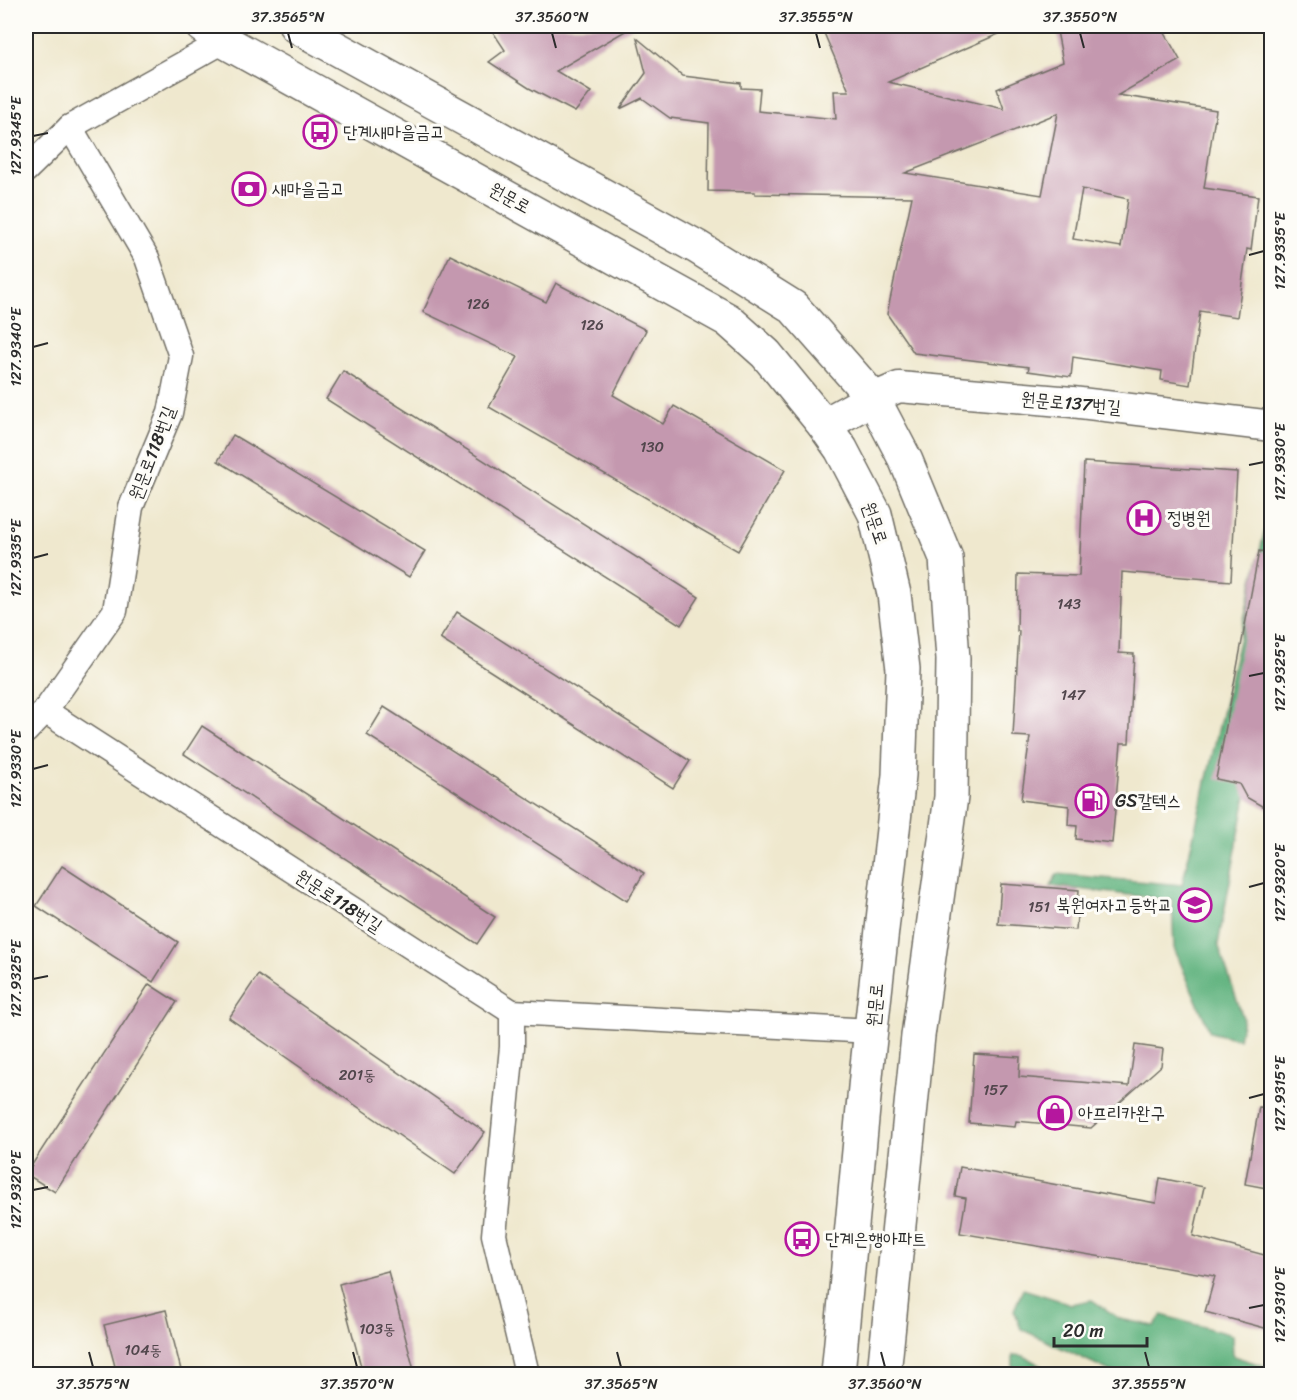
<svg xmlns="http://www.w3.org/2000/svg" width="1297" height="1400" viewBox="0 0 1297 1400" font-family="Sriracha,'Poor Story',sans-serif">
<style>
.forest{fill:#62b480;stroke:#467056;stroke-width:1.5}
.building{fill:#c498af;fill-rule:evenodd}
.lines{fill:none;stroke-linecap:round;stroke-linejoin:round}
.minor-casing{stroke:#706d64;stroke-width:27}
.tertiary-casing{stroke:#706d64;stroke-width:33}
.secondary-casing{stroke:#706d64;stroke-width:36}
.minor{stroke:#fff;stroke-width:24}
.tertiary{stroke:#fff;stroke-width:30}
.secondary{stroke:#fff;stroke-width:33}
.ticks{fill:none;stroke:#2b2b2b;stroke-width:2}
.labels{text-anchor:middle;stroke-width:6;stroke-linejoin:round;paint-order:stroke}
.number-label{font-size:15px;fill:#51464c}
.poi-label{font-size:18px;fill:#2b2b2b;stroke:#fdfcf7;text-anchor:start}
.street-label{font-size:18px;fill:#2b2b2b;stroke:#fdfcf7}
.neatline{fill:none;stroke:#2b2b2b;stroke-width:2}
.ticks-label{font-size:15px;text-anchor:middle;fill:#2b2b2b}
</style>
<rect width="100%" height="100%" fill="#fdfcf7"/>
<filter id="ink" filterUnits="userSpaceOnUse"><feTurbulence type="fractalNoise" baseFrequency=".0167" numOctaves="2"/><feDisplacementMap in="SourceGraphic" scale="12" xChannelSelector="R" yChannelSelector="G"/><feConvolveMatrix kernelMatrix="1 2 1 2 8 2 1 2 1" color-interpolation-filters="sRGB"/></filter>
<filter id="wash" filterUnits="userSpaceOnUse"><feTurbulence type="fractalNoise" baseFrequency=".008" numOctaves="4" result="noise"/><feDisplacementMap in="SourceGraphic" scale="24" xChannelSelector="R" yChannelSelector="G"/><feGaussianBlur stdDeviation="1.35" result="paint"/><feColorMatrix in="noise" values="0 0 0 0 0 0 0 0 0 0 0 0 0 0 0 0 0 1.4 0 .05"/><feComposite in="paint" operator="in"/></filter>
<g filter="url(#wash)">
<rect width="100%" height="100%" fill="#efe8ce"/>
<g class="forest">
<path d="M 1271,504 L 1271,665 L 1218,944 L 1243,1018 L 1239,1039 L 1210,1032 L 1174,948 L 1172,900 L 1051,886 L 1057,874 L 1182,885 Z"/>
<path d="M 1023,1289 L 1071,1304 L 1092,1300 L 1120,1319 L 1154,1326 L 1162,1315 L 1232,1335 L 1233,1356 L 1271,1368 L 1271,1374 L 1116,1374 L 1021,1329 L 1014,1310 Z"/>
<path d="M 1013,1355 L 1024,1356 L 1052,1372 L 1039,1374 L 1013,1374 Z"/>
</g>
<g id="blocks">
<g class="building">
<path d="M 489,26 L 634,26 L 556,71 L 591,92 L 575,112 L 529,88 L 489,62 L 505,50 Z"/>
<path d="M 821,26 L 1017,26 L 888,82 L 1004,109 L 997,89 L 1063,62 L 1056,26 L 1161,26 L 1180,60 L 1118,95 L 1216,110 L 1204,188 L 1258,196 L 1251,250 L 1247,249 L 1237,317 L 1200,311 L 1190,385 L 1161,380 L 1162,371 L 1073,357 L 1071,377 L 1028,371 L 1029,367 L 914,353 L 887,314 L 912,197 L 755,194 L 755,192 L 708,191 L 709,123 L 670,118 L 642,98 L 620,109 L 646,73 L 637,38 L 683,76 L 741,83 L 741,88 L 760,89 L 758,111 L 836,119 L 834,91 L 849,91 ZM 1058,113 L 1042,195 L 905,173 L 1036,122 ZM 1082,189 L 1128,199 L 1121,247 L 1073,239 Z"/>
<path d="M 450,255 L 546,302 L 556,283 L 646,330 L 613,395 L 663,424 L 674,406 L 785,470 L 738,551 L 489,407 L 518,357 L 423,312 Z"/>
<path d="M 343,371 L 699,597 L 681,625 L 326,399 Z"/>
<path d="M 233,435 L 425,551 L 409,577 L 218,461 Z"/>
<path d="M 1084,462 L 1237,472 L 1231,581 L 1122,572 L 1119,653 L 1134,654 L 1129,743 L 1121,743 L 1112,843 L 1076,839 L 1077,826 L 1068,825 L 1069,806 L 1021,800 L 1030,737 L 1013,736 L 1019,631 L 1017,631 L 1018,574 L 1079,576 Z"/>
<path d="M 1259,551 L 1272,552 L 1272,812 L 1246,797 L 1239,784 L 1216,779 Z"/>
<path d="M 457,612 L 690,761 L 673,788 L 440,639 Z"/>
<path d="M 384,707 L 644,873 L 627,901 L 367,735 Z"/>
<path d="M 202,726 L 495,917 L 477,944 L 184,754 Z"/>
<path d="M 62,866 L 178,942 L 153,982 L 36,906 Z"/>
<path d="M 1001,884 L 1079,890 L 1076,930 L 998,924 Z"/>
<path d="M 258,975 L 485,1132 L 455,1174 L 229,1018 Z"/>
<path d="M 149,984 L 177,1002 L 55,1192 L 26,1174 Z"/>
<path d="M 1135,1045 L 1163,1049 L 1161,1066 L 1091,1128 L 1016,1121 L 1015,1127 L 969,1123 L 974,1054 L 1020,1057 L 1019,1077 L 1129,1086 Z"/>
<path d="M 1259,1107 L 1272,1108 L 1272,1189 L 1245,1184 Z"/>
<path d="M 960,1167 L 1156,1203 L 1160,1178 L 1204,1187 L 1193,1236 L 1272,1257 L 1272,1330 L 1205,1312 L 1215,1276 L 960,1233 L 966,1198 L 955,1196 Z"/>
<path d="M 388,1271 L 415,1374 L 363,1374 L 339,1284 Z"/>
<path d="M 166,1310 L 182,1374 L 117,1374 L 104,1325 Z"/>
</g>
</g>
</g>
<g filter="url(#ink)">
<use href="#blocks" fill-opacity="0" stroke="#706d64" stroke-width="1.5"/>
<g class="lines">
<defs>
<g id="minor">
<path d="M 26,170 L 70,127 L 224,41"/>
<path d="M 45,711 L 512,1012 L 872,1031"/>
<path d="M 26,731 L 45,711 L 115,611 L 131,507 L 170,413 L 181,356 L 147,258 L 70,127"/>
<path d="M 512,1012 L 512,1047 L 494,1235 L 527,1374"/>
</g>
<path id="tertiary" d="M 873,398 L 899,387 L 1072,402 L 1272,426"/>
<g id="secondary">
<path d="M 202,26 L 224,41 L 728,320 L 766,354 L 824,425 L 841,449 L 875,514 L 894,594 L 903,669 L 899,775 L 867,1066 L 838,1374"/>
<path d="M 296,26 L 697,247 L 793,307 L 873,398 L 906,461 L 946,558 L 953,659 L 951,797 L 918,1036 L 884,1374"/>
<path d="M 824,425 L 873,398"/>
</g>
</defs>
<use href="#minor" class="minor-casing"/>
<use href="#tertiary" class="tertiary-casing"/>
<use href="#secondary" class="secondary-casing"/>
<use href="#minor" class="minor"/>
<use href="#tertiary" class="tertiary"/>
<use href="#secondary" class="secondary"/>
</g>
</g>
<path class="ticks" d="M 288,33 L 292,48M 552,33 L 556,48M 816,33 L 820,48M 1080,33 L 1084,48M 33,136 L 48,133M 1249,255 L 1264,251M 33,347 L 48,343M 1249,465 L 1264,462M 33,558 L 48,554M 1249,676 L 1264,673M 33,769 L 48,765M 1249,887 L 1264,883M 33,979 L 48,976M 1249,1098 L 1264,1094M 33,1190 L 48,1187M 1249,1308 L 1264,1305M 89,1352 L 93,1367M 353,1352 L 357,1367M 617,1352 L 621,1367M 881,1352 L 885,1367M 1145,1352 L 1149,1367"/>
<defs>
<symbol id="bus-ring" viewBox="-11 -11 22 22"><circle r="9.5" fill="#fdfcf7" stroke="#b5179e" stroke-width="1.5"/><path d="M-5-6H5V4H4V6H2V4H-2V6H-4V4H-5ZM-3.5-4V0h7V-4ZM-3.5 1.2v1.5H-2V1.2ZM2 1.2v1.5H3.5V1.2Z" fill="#b5179e"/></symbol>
<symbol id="bank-ring" viewBox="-11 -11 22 22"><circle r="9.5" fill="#fdfcf7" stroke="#b5179e" stroke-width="1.5"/><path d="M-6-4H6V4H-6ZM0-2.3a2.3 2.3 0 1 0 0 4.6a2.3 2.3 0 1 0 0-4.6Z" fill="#b5179e"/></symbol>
<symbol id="hospital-ring" viewBox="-11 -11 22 22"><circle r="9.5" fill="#fdfcf7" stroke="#b5179e" stroke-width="1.5"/><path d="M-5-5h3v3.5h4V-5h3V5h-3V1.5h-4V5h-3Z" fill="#b5179e"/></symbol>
<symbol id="fuel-ring" viewBox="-11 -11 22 22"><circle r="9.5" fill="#fdfcf7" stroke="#b5179e" stroke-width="1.5"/><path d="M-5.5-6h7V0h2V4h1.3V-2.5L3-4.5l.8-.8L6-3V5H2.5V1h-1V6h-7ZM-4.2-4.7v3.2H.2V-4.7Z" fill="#b5179e"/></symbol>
<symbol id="school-ring" viewBox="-11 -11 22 22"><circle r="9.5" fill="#fdfcf7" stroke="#b5179e" stroke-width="1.5"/><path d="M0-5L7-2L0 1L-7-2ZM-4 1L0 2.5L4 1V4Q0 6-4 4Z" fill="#b5179e"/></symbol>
<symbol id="shop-ring" viewBox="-11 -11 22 22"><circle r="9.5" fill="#fdfcf7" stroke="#b5179e" stroke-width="1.5"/><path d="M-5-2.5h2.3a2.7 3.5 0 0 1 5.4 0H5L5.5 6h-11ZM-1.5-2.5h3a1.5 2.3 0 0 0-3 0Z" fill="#b5179e"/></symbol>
</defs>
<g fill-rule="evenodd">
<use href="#bus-ring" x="301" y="113" width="38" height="38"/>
<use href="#bank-ring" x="230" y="170" width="38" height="38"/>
<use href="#hospital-ring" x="1125" y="499" width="38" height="38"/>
<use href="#fuel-ring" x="1073" y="782" width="38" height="38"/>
<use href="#school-ring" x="1176" y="886" width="38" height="38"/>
<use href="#shop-ring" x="1036" y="1094" width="38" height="38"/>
<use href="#bus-ring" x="783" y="1220" width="38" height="38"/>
</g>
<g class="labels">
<g class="number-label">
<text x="478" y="309">126</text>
<text x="592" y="330">126</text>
<text x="652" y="452">130</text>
<text x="1069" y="609">143</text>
<text x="1073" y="700">147</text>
<text x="1039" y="912">151</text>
<text x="357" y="1080">201동</text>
<text x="995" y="1095">157</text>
<text x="377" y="1334">103동</text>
<text x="143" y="1355">104동</text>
</g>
<g class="poi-label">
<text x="343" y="138">단계새마을금고</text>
<text x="272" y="195">새마을금고</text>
<text x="1167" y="524">정병원</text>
<text x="1115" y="807">GS칼텍스</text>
<text x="1172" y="911" text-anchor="end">북원여자고등학교</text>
<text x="1078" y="1119">아프리카완구</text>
<text x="825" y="1245">단계은행아파트</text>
</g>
<g class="street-label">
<text transform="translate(510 198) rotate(29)" y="6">원문로</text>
<text transform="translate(1071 403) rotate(5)" y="6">원문로137번길</text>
<text transform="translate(152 453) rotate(-69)" y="6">원문로118번길</text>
<text transform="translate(875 523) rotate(71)" y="6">원문로</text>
<text transform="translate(339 901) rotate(33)" y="6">원문로118번길</text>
<text transform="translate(875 1005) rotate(-85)" y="6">원문로</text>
</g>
</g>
<rect width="1297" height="1400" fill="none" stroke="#fdfcf7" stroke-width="66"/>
<path d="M1054 1337v9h93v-9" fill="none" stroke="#2b2b2b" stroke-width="3"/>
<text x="1063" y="1337" font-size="18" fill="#2b2b2b" stroke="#fdfcf7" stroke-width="4.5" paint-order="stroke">20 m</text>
<rect x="33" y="33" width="1231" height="1334" class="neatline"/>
<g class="ticks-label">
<text x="288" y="22">37.3565°N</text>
<text x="552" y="22">37.3560°N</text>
<text x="816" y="22">37.3555°N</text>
<text x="1080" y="22">37.3550°N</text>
<text transform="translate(16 136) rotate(-90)" y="5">127.9345°E</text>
<text transform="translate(1280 251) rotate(-90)" y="5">127.9335°E</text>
<text transform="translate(16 347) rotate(-90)" y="5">127.9340°E</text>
<text transform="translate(1280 462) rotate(-90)" y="5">127.9330°E</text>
<text transform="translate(16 558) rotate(-90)" y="5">127.9335°E</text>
<text transform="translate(1280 673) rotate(-90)" y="5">127.9325°E</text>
<text transform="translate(16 769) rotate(-90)" y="5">127.9330°E</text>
<text transform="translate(1280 883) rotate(-90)" y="5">127.9320°E</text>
<text transform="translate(16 979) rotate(-90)" y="5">127.9325°E</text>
<text transform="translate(1280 1094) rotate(-90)" y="5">127.9315°E</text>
<text transform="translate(16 1190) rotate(-90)" y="5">127.9320°E</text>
<text transform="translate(1280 1305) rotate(-90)" y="5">127.9310°E</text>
<text x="93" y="1389">37.3575°N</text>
<text x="357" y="1389">37.3570°N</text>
<text x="621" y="1389">37.3565°N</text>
<text x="885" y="1389">37.3560°N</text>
<text x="1149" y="1389">37.3555°N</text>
</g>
</svg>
